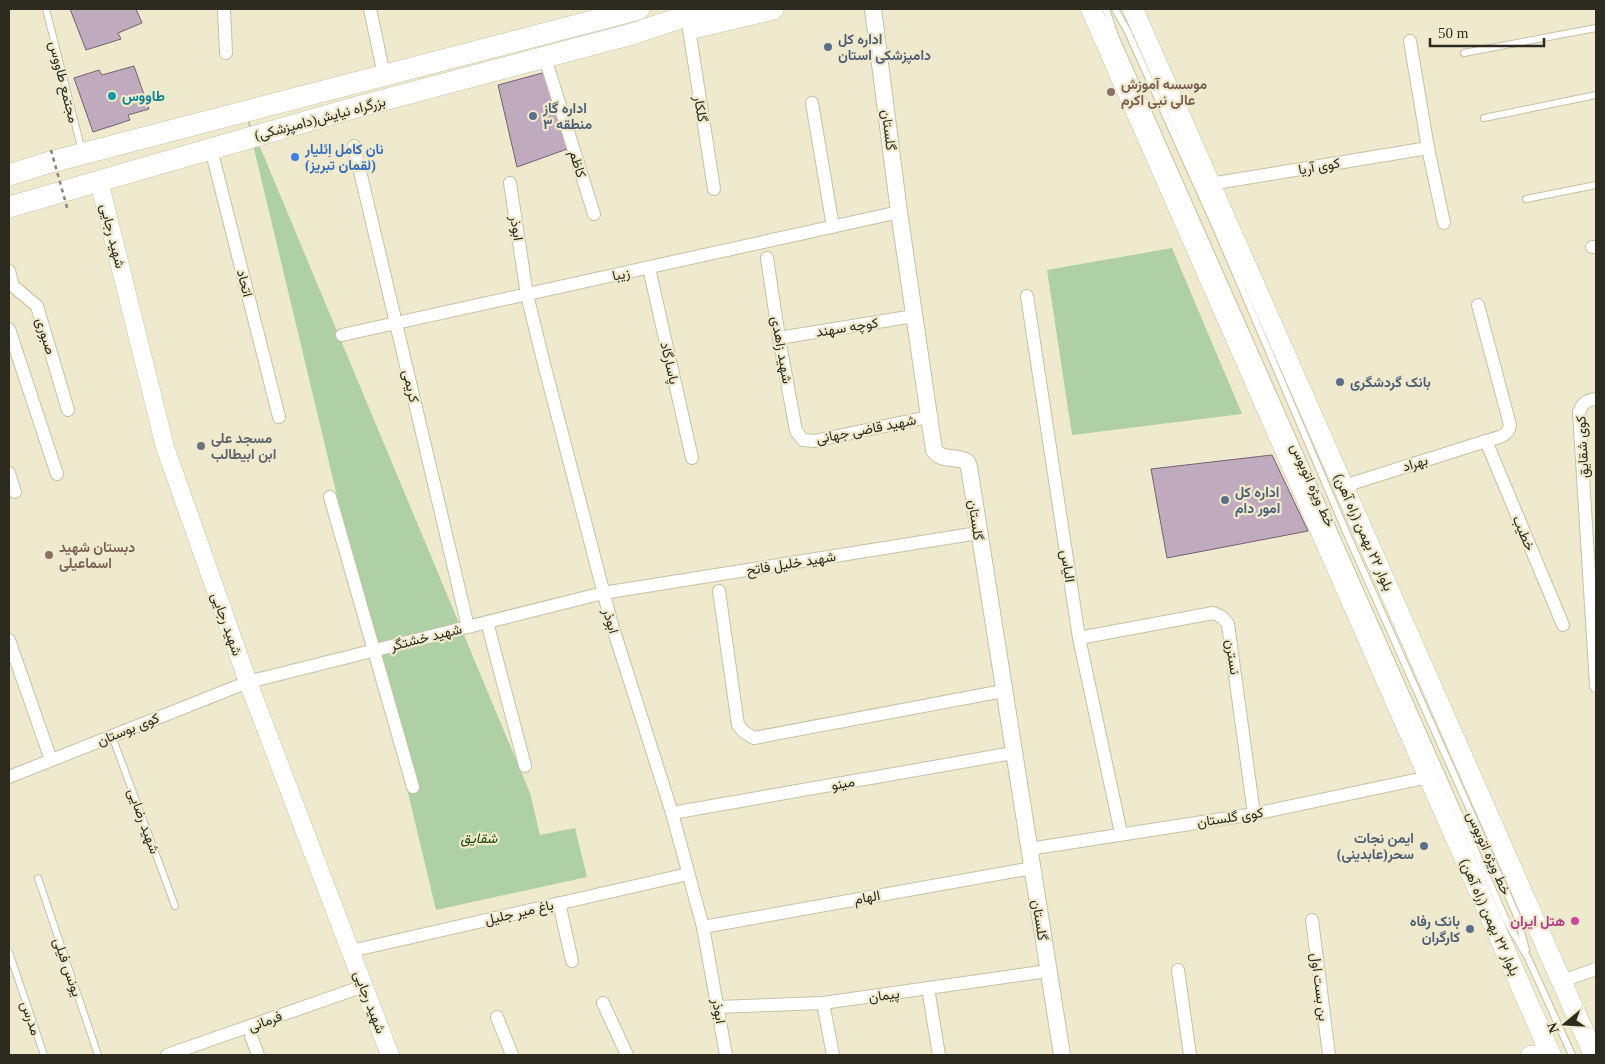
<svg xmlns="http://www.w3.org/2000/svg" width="1605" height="1064" viewBox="0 0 1605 1064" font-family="'Times New Roman',Vazirmatn,serif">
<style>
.green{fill:#aed0a4}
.building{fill:#c0aabe;stroke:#746072}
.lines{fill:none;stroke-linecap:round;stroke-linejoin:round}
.service-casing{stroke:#c6c1a5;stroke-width:8}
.minor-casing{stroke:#c6c1a5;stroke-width:14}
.tertiary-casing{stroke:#c6c1a5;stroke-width:18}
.secondary-casing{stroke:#c6c1a5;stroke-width:19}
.primary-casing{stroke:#c6c1a5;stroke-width:21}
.trunk-casing{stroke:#c6c1a5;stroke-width:22}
.service{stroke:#fff;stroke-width:6}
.minor{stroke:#fff;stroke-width:12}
.tertiary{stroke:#fff;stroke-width:16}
.secondary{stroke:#fff;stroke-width:18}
.primary{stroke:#fff;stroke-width:20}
.trunk{stroke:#fff;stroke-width:21}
.path-bridge{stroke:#898572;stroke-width:2.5;stroke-dasharray:4 4;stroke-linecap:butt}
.service-dot{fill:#5c6f8a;stroke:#efeace;stroke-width:2}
.education-dot{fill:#8d6e63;stroke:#efeace;stroke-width:2}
.culture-dot{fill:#0f9aa8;stroke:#efeace;stroke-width:2}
.shop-dot{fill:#3f7fe0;stroke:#efeace;stroke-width:2}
.worship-dot{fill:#6b7280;stroke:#efeace;stroke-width:2}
.hotel-dot{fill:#d1479c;stroke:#efeace;stroke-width:2}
.labels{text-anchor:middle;stroke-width:4.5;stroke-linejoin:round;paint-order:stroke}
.service-label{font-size:14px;font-weight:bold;fill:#4e5e75;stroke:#efeace;text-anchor:start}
.street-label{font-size:14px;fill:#2d2b20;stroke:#efeace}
.education-label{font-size:14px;font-weight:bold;fill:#785e54;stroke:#efeace;text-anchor:start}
.culture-label{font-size:14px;font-weight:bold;fill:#0d838f;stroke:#efeace;text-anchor:start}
.shop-label{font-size:14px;font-weight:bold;fill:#366cbe;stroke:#efeace;text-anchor:start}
.worship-label{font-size:14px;font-weight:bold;fill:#5b616d;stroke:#efeace;text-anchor:start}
.park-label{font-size:14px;font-style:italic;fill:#1a4406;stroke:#efeace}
.hotel-label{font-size:14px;font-weight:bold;fill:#b23c85;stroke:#efeace;text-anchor:end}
</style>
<rect width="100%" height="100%" fill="#efeace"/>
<g class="green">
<path d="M 245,111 L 530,793 L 540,835 L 575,828 L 587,877 L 436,910 Z"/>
<path d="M 1172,248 L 1242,414 L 1072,435 L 1047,270 Z"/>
</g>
<g class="building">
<path d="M 70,9 L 136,9 L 142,23 L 118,33 L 121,39 L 86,50 Z"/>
<path d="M 134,66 L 149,109 L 128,115 L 130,120 L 93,132 L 74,78 L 99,70 L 102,75 Z"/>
<path d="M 546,72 L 570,148 L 517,167 L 498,85 Z"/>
<path d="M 1272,455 L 1308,531 L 1167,558 L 1151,469 Z"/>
</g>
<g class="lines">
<defs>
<g id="service">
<path d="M 46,9 L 82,151"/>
<path d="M 1106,9 L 1115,36 L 1507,922 L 1528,958 L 1572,1055"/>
<path d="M 1115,9 L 1128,32 L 1217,230 L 1347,534 L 1517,916 L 1526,950"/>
<path d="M 1464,53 L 1596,28"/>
<path d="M 1484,118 L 1596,95"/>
<path d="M 1526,199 L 1596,185"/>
<path d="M 112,736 L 175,906"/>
<path d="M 38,878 L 98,1055"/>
<path d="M 9,952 L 44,1055"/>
</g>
<g id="minor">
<path d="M 224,9 L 226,53"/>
<path d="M 370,9 L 384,75"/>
<path d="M 689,29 L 714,189"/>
<path d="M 1410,41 L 1428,148 L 1444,223"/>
<path d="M 545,58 L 594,214"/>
<path d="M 812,103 L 833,227"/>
<path d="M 354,146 L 468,627"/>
<path d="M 211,149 L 279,417"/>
<path d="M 510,183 L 527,295 L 544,364 L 612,625 L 672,813 L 703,927 L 726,1055"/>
<path d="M 1210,184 L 1428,148"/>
<path d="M 1592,247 L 1596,247"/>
<path d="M 767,258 L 779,338 L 796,431 L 803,440 L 814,441 L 928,417"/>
<path d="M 649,268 L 692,458"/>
<path d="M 9,271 L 13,286 L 37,306 L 68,410"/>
<path d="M 1027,296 L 1079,638 L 1121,833"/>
<path d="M 9,329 L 57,474"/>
<path d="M 342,335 L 899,212"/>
<path d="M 779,338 L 914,316"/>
<path d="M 1596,399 C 1586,400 1583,403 1579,412 L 1596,686"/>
<path d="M 1486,441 L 1563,625"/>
<path d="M 9,473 L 15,492"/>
<path d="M 1344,486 L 1486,441 C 1495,438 1509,437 1510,425 L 1478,305"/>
<path d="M 330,497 L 413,787"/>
<path d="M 719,591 L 738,725 L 744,732 L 754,738 L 1003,691"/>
<path d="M 487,622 L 525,766"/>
<path d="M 1079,638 L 1213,613 L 1222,617 L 1228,624 L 1254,814"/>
<path d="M 9,640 L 51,760"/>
<path d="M 9,777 L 248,682 L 603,593 L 978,533"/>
<path d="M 672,813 L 1013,753"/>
<path d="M 1029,849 L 1254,814 L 1429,777"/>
<path d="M 559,903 L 572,961"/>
<path d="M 1312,920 L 1329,1055"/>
<path d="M 703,927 L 1032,868"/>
<path d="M 351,951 L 688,874"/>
<path d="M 1178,970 L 1190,1055"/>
<path d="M 1562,981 L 1596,969"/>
<path d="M 928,988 L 939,1055"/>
<path d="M 603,1003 L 627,1055"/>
<path d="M 823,1003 L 833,1055"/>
<path d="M 718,1007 L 823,1003 L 1048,971"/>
<path d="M 497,1017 L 512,1055"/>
<path d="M 251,1036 L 258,1055"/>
<path d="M 167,1055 L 364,986"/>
</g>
<path id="tertiary" d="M 873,9 L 899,212 L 934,450 C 942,462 956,455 967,462 L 969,467 L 1062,1055"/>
<g id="secondary">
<path d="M 99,181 L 165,447 L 248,682 L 390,1055"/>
<path d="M 1530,1055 L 1550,1053"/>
</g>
<g id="primary">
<path d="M 1091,9 L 1551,1055"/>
<path d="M 1133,9 L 1594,1055"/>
</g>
<g id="trunk">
<path d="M 697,27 L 773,9"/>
<path d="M 9,175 L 47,163 L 639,9"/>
<path d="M 9,207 L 350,109 L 632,34 L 689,15 L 716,9"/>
</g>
</defs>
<use href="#service" class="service-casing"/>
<use href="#minor" class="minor-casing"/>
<use href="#tertiary" class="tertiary-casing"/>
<use href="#secondary" class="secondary-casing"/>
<use href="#primary" class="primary-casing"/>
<use href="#trunk" class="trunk-casing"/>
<use href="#service" class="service"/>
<use href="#minor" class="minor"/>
<use href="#tertiary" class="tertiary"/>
<use href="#secondary" class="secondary"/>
<use href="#primary" class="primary"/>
<use href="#trunk" class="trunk"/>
<path class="path-bridge" d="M 51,150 L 68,211"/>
</g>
<g class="service-dot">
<circle cx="828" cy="47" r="5"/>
<circle cx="533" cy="116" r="5"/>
<circle cx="1340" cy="382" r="5"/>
<circle cx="1225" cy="500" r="5"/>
<circle cx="1424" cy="846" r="5"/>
<circle cx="1470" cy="929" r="5"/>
</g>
<g class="education-dot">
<circle cx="1111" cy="92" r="5"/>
<circle cx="49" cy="555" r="5"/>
</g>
<circle class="culture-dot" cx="112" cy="96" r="5"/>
<circle class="shop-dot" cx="295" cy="157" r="5"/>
<circle class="worship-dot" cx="201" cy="446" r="5"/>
<circle class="hotel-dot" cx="1575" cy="921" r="5"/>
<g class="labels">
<g class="service-label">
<text x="838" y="44">اداره کل<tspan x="838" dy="16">دامپزشکی استان</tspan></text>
<text x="543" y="113">اداره گاز<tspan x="543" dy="16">منطقه ۳</tspan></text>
<text x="1350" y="387">بانک گردشگری</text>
<text x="1235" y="497">اداره کل<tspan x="1235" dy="16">امور دام</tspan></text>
<text x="1414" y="843" text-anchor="end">ایمن نجات<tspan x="1414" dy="16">سحر(عابدینی)</tspan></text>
<text x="1460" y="926" text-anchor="end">بانک رفاه<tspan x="1460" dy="16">کارگران</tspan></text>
</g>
<g class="street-label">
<text transform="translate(64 82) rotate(76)" y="5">مجتمع طاووس</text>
<text transform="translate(701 109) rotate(81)" y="5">گلکار</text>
<text transform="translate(320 118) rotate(-15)" y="5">بزرگراه نیایش(دامپزشکی)</text>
<text transform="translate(889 130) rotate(83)" y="5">گلستان</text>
<text transform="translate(578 164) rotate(73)" y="5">کاظم</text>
<text transform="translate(1319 166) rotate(-10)" y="5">کوی آریا</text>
<text transform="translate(517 228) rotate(81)" y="5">ابوذر</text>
<text transform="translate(113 236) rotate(76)" y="5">شهید رجایی</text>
<text transform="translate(621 274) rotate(-13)" y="5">زیبا</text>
<text transform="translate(245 283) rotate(76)" y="5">اتحاد</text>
<text transform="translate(847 327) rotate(-9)" y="5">کوچه سهند</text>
<text transform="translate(46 336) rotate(73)" y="5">صبوری</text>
<text transform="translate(782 350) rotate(80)" y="5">شهید زاهدی</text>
<text transform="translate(670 363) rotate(77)" y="5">پاسارگاد</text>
<text transform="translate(411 386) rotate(77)" y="5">کریمی</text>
<text transform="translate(866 429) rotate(-11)" y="5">شهید قاضی جهانی</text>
<text transform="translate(1582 447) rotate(-93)" y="5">کوی شقایق</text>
<text transform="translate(1415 463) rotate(-17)" y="5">بهراد</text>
<text transform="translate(1313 485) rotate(66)" y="5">خط ویژه اتوبوس</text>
<text transform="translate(976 520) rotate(82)" y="5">گلستان</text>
<text transform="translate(1364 532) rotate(66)" y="5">بلوار ۲۲ بهمن (راه آهن)</text>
<text transform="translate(1524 533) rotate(67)" y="5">خطیب</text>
<text transform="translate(791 563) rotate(-9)" y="5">شهید خلیل فاتح</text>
<text transform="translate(1068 566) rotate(81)" y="5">الیاس</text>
<text transform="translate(611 621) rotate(74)" y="5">ابوذر</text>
<text transform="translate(227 624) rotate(70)" y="5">شهید رجایی</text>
<text transform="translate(426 637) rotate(-14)" y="5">شهید خشتگر</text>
<text transform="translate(1233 657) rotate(82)" y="5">نسترن</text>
<text transform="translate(128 729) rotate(-22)" y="5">کوی بوستان</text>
<text transform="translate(843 783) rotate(-10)" y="5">مینو</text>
<text transform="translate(1230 817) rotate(-9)" y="5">کوی گلستان</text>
<text transform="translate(144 821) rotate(70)" y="5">شهید رضایی</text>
<text transform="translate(1489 853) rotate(66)" y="5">خط ویژه اتوبوس</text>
<text transform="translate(867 897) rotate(-10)" y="5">الهام</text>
<text transform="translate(519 912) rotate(-13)" y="5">باغ میر جلیل</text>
<text transform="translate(1490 917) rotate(66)" y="5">بلوار ۲۲ بهمن (راه آهن)</text>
<text transform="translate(1040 920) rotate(81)" y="5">گلستان</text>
<text transform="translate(68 967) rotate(71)" y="5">یونس فیلی</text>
<text transform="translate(1320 987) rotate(83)" y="5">بن بست اول</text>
<text transform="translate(884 995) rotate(-8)" y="5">پیمان</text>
<text transform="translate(370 1002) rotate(69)" y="5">شهید رجایی</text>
<text transform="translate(719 1011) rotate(80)" y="5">ابوذر</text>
<text transform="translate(31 1018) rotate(71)" y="5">مدرس</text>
<text transform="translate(265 1021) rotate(-19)" y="5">فرمانی</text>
</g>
<g class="education-label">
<text x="1121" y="89">موسسه آموزش<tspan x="1121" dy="16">عالی نبی اکرم</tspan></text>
<text x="59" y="552">دبستان شهید<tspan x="59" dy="16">اسماعیلی</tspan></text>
</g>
<g class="culture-label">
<text x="122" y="101">طاووس</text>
</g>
<g class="shop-label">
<text x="305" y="154">نان کامل اِئلیار<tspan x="305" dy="16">(لقمان تبریز)</tspan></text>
</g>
<g class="worship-label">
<text x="211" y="443">مسجد علی<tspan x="211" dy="16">ابن ابیطالب</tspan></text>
</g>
<g class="park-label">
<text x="479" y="843">شقایق</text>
</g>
<g class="hotel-label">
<text x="1565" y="926">هتل ایران</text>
</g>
</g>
<rect width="1605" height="1064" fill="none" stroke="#2d2b20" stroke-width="20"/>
<g transform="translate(1565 1024) rotate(252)" stroke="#efeace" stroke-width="4" paint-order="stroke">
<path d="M0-4L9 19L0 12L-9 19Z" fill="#2d2b20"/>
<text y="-8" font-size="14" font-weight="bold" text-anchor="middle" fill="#2d2b20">N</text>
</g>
<path d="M1430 38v8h114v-8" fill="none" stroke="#2d2b20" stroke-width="2.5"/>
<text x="1438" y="38" font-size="15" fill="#2d2b20" stroke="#efeace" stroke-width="4" paint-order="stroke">50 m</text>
</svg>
